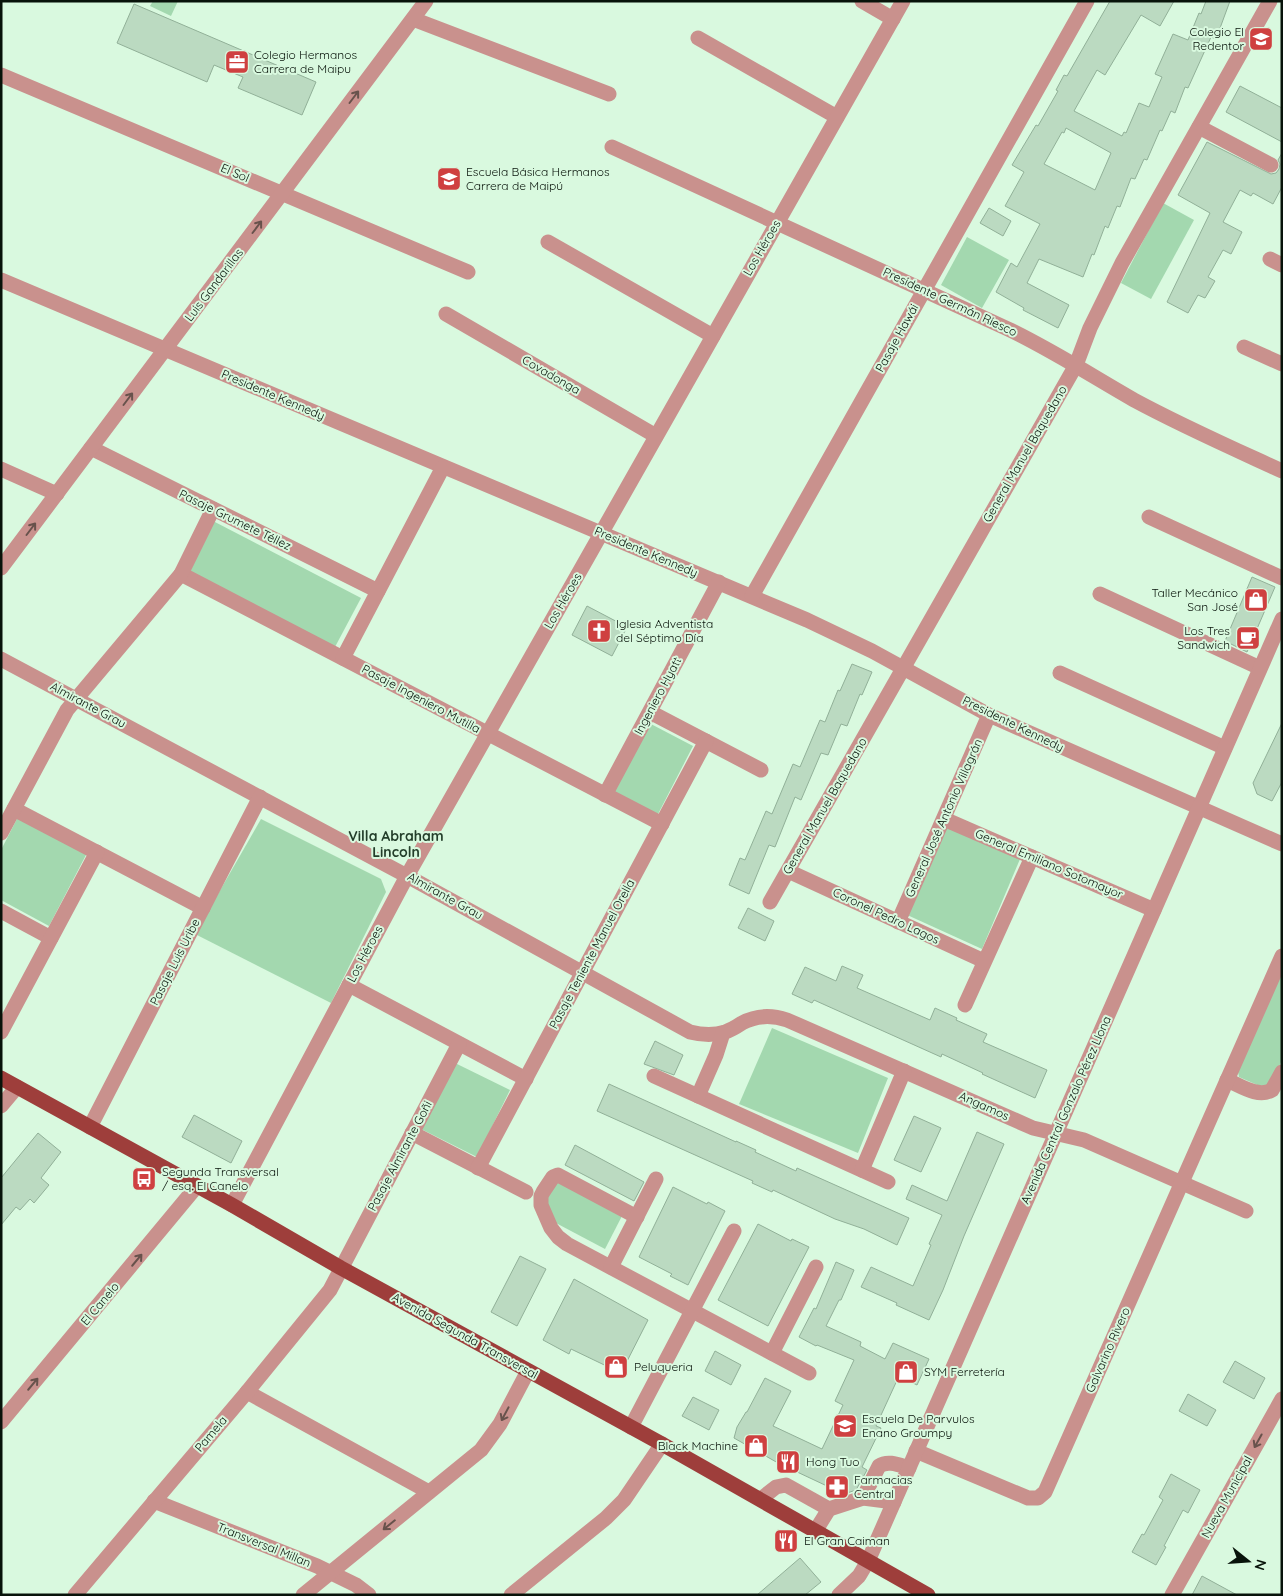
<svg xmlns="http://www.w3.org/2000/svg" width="1283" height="1596" viewBox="0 0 1283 1596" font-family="Quicksand,sans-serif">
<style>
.green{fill:#a3d8af}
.building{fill:#bbdac1;stroke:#91b098;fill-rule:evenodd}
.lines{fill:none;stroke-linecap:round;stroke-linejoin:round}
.minor{stroke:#c9918d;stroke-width:15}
.major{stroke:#9e3e3b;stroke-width:15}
.oneway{stroke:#68524c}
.labels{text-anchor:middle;stroke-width:4;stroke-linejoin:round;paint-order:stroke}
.poi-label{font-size:12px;fill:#08130a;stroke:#d9f9df;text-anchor:start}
.street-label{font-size:12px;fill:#08130a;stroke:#d9f9df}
.neighbourhood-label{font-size:14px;font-weight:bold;fill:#233e2a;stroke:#d9f9df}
</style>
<rect width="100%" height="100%" fill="#d9f9df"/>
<g class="green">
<path d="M 153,1 L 178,1 L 171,16 L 150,6 Z"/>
<path d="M 1163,203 L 1194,220 L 1151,299 L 1121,283 Z"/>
<path d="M 967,237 L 1009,260 L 982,308 L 941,285 Z"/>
<path d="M 213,521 L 361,598 L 335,647 L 189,574 Z"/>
<path d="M 649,723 L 693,746 L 657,816 L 612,794 Z"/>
<path d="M 18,817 L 87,853 L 49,926 L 1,900 L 1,850 Z"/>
<path d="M 261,819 L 381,879 L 386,892 L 331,1003 L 195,934 Z"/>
<path d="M 944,826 L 1020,859 L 982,949 L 905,914 Z"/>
<path d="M 1282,968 L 1282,1060 L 1271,1084 L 1262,1087 L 1239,1077 L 1237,1067 Z"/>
<path d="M 772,1028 L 888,1078 L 858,1153 L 739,1104 Z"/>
<path d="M 455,1063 L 510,1090 L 477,1157 L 421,1129 Z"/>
<path d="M 556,1180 L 623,1214 L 605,1249 L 554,1222 L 546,1200 Z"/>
</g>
<g class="building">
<path d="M 1110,1 L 1174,1 L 1160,26 L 1141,15 L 1105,75 L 1097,70 L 1074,111 L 1122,136 L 1124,132 L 1126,133 L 1139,103 L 1149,107 L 1162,77 L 1155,74 L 1173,34 L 1188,40 L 1199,13 L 1201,14 L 1206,1 L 1230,1 L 1216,39 L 1211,37 L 1188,88 L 1185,87 L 1175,113 L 1171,111 L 1162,131 L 1160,130 L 1147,160 L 1144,159 L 1135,179 L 1131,178 L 1120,207 L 1117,206 L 1108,228 L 1105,226 L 1094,255 L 1092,254 L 1083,277 L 1039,259 L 1027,283 L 1069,305 L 1058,328 L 1023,310 L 1024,308 L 996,292 L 1011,263 L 1017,267 L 1040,224 L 1005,206 L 1024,172 L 1012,165 L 1036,125 L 1038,126 L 1058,91 L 1056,90 L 1064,75 L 1067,76 ZM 1066,128 L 1111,153 L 1095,190 L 1044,164 L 1062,132 L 1064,133 Z"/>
<path d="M 134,4 L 316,82 L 302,115 L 238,88 L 243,77 L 214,65 L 207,82 L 117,43 Z"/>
<path d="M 1240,86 L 1282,108 L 1282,142 L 1226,112 Z"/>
<path d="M 1207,142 L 1271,174 L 1276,173 L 1279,169 L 1280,164 L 1278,160 L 1282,153 L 1282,187 L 1273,204 L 1253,193 L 1251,196 L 1240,190 L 1223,222 L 1242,232 L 1231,254 L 1223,250 L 1208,277 L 1215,281 L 1205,298 L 1198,295 L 1188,313 L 1167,302 L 1210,213 L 1178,195 Z"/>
<path d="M 989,208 L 1011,221 L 1003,236 L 980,223 Z"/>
<path d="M 1252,577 L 1275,587 L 1247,652 L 1225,641 Z"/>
<path d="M 587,606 L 627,627 L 612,656 L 572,635 Z"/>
<path d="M 852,664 L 872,672 L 862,695 L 860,694 L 847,726 L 841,724 L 828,755 L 821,753 L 801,800 L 795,797 L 775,847 L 769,845 L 749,894 L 729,885 L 740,858 L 745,860 L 766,811 L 772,814 L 793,764 L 800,767 L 820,720 L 825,722 L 838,690 L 840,691 Z"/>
<path d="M 1282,723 L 1282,782 L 1272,801 L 1257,794 L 1253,783 Z"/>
<path d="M 748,908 L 774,921 L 765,941 L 738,928 Z"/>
<path d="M 842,966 L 863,975 L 857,988 L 930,1020 L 935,1008 L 957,1018 L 956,1020 L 987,1034 L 983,1042 L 1047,1070 L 1035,1098 L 982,1074 L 983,1073 L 942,1054 L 941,1057 L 814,1000 L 812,1003 L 792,994 L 805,967 L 836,981 Z"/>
<path d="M 655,1041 L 683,1055 L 674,1075 L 644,1064 Z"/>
<path d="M 609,1084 L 736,1142 L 736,1141 L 756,1150 L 755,1152 L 796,1171 L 797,1168 L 909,1218 L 897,1245 L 864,1229 L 835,1219 L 773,1190 L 772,1192 L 752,1183 L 753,1181 L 597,1111 Z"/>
<path d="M 194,1115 L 242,1141 L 231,1163 L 182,1137 Z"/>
<path d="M 914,1116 L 941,1128 L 921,1172 L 894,1160 Z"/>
<path d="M 977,1132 L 1004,1144 L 964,1236 L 943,1290 L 929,1320 L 896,1305 L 897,1303 L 861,1287 L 871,1267 L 913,1286 L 931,1245 L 929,1244 L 942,1215 L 906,1199 L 912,1185 L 947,1201 Z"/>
<path d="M 38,1133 L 61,1152 L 41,1178 L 49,1185 L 34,1203 L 30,1199 L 20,1210 L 16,1207 L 1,1225 L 1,1178 Z"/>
<path d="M 575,1145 L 644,1182 L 634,1201 L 565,1165 Z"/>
<path d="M 673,1187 L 707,1204 L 708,1202 L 725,1211 L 688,1285 L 670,1276 L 672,1274 L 639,1257 Z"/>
<path d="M 758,1224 L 791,1241 L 792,1239 L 809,1247 L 768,1326 L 718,1300 Z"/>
<path d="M 520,1256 L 546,1269 L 517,1326 L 491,1312 Z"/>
<path d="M 836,1262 L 854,1270 L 841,1300 L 839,1300 L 826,1326 L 861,1342 L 860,1346 L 885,1359 L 893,1343 L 929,1359 L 917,1385 L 899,1376 L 876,1426 L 881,1428 L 862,1467 L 867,1470 L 856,1490 L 844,1494 L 778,1463 L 734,1438 L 737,1427 L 746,1412 L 747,1412 L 765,1378 L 791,1391 L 773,1426 L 822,1449 L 843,1405 L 835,1401 L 854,1360 L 817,1345 L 816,1346 L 799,1337 L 814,1308 L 816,1309 Z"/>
<path d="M 574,1279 L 648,1320 L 621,1373 L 571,1349 L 569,1354 L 543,1340 Z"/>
<path d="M 715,1351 L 741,1365 L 731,1385 L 705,1371 Z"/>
<path d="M 1235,1361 L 1265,1378 L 1254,1399 L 1223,1382 Z"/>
<path d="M 1188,1394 L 1216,1410 L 1207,1426 L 1179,1411 Z"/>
<path d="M 693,1397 L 719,1410 L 709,1430 L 682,1416 Z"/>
<path d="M 1171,1474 L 1200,1490 L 1188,1513 L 1183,1510 L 1164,1546 L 1166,1547 L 1156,1565 L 1132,1552 L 1142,1534 L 1144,1535 L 1163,1500 L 1159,1497 Z"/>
<path d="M 800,1558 L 821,1582 L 805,1595 L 757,1595 Z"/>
<path d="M 1202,1576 L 1237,1595 L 1192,1595 Z"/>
</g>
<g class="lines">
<g class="minor">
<path d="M 862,1 L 893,19"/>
<path d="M 413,19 L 609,94"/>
<path d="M 698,38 L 837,117"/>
<path d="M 1,75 L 468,272"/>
<path d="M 1199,127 L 1271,165"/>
<path d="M 612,147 L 1008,329 C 1052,350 1092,376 1134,400 C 1182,426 1232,448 1282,471"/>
<path d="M 548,242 L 713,336"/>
<path d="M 1270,259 L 1282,265"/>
<path d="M 1,280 L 807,620 L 872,651 L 989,715 L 1282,844"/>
<path d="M 446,314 L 656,436"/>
<path d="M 1244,347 L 1282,364"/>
<path d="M 91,448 L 378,591"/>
<path d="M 1,469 L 57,494"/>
<path d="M 1149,517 L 1282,578"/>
<path d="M 1,568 L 426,1"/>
<path d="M 181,574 L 662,824"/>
<path d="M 1100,594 L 1260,668"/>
<path d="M 752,596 L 1087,1"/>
<path d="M 343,658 L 443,467"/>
<path d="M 1,659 L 407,876 L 690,1032 C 702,1035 713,1036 725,1032 C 731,1030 736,1027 742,1023 C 757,1015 772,1015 787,1020 L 1033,1128 L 1084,1140 L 1246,1211"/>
<path d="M 1060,673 L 1225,748"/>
<path d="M 650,712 L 761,770"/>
<path d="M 605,795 L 719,582"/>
<path d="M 14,809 L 203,908"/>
<path d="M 944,819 L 1154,910"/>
<path d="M 1,833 L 67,710 L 181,574 L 213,509"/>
<path d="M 788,871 L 984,961"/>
<path d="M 770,902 L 1076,365 L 1090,328 L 1122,263 L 1270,1"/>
<path d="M 1,911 L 51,938"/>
<path d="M 898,922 L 989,715"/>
<path d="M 349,985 L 526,1079"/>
<path d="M 965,1005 L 1032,857"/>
<path d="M 1,1032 L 97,852"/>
<path d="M 654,1076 L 888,1182"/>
<path d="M 1227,1080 C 1241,1086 1258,1098 1272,1090 L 1282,1072"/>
<path d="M 698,1096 L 716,1055 L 723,1033"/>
<path d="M 1,1106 L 17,1087"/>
<path d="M 90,1127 L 260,797"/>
<path d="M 412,1133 L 526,1192"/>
<path d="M 478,1168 L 706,741"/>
<path d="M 862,1170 L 904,1071"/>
<path d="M 232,1205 L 407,876 L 903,1"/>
<path d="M 637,1217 L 558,1175 L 553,1177 L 543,1192 L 541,1196 L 541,1205 L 551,1228 L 558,1237 L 567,1244 L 809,1373"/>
<path d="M 611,1267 L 656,1179"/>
<path d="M 772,1353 L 816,1267"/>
<path d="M 247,1392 L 429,1492"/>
<path d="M 1,1422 L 197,1186"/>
<path d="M 631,1427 L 734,1231"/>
<path d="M 916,1451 L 1028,1498 L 1038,1498 L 1045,1492 L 1282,956"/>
<path d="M 863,1498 L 879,1466 C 888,1460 899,1465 909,1468"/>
<path d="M 761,1499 L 776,1487 L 786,1485 L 829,1509"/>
<path d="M 154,1501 L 317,1566 L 356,1585 L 369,1595"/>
<path d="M 816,1530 L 829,1509 L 863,1498 L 894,1502"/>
<path d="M 75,1595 L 247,1392 L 330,1290 L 459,1044"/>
<path d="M 303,1595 L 481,1450 L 500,1424 L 528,1371"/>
<path d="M 511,1595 L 606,1518 L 624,1500 L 662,1444"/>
<path d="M 839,1595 L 859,1576 L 868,1561 L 1282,619"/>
<path d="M 1172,1595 L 1282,1399"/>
</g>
<path class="major" d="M 1,1078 L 232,1205 L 341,1268 L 662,1444 L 928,1595"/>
</g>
<defs><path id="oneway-shaft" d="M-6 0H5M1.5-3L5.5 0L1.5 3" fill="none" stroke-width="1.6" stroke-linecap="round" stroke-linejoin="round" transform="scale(1.25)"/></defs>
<g class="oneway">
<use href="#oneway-shaft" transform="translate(354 97) rotate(-53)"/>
<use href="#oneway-shaft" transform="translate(257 227) rotate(-53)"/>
<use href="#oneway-shaft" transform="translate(128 399) rotate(-53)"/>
<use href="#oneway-shaft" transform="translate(31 529) rotate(-53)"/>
<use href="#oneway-shaft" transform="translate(137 1260) rotate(-50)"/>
<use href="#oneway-shaft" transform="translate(33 1384) rotate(-50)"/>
<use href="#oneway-shaft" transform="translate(505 1414) rotate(118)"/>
<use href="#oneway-shaft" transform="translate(1258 1441) rotate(119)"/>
<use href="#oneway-shaft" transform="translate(389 1525) rotate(141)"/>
</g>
<defs>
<symbol id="school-square" viewBox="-11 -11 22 22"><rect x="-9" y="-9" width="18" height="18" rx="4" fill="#cf4040" stroke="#d9f9df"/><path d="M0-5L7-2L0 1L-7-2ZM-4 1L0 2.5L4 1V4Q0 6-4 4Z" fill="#fff"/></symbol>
<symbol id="office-square" viewBox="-11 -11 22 22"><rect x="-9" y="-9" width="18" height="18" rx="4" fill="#cf4040" stroke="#d9f9df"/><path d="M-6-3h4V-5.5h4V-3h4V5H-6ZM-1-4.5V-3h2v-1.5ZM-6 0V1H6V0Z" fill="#fff"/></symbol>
<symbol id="shop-square" viewBox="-11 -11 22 22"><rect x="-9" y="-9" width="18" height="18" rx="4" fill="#cf4040" stroke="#d9f9df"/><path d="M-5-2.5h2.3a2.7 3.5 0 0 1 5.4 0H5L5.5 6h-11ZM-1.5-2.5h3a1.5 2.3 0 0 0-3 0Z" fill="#fff"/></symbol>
<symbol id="church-square" viewBox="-11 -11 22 22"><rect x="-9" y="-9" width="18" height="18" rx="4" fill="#cf4040" stroke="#d9f9df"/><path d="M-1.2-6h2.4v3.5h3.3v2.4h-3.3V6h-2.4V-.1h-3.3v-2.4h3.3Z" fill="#fff"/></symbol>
<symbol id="cafe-square" viewBox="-11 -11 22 22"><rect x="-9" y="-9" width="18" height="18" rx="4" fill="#cf4040" stroke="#d9f9df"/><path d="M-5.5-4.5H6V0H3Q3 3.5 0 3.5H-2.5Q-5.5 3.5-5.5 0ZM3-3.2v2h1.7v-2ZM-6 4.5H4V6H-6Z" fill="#fff"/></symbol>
<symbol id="bus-square" viewBox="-11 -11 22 22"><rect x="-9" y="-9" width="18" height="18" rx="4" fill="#cf4040" stroke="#d9f9df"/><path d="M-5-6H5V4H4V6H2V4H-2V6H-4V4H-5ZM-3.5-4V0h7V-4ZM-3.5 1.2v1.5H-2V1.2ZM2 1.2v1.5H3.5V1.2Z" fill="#fff"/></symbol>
<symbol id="restaurant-square" viewBox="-11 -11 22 22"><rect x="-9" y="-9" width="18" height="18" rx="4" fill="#cf4040" stroke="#d9f9df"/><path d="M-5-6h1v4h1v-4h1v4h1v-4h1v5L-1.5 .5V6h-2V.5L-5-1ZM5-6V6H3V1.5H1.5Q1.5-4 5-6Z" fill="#fff"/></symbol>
<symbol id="pharmacy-square" viewBox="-11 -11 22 22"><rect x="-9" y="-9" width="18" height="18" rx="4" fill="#cf4040" stroke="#d9f9df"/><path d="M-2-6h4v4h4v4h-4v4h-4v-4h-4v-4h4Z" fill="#fff"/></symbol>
</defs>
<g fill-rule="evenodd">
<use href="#school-square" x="1247" y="25" width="28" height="28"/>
<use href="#office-square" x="223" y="48" width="28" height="28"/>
<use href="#school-square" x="435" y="165" width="28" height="28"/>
<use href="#shop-square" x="1242" y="586" width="28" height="28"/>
<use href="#church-square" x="585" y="617" width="28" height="28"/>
<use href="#cafe-square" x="1234" y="624" width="28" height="28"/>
<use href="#bus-square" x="130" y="1165" width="28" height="28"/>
<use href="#shop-square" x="602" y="1353" width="28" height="28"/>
<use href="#shop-square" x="892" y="1358" width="28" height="28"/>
<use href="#school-square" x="831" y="1412" width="28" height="28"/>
<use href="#shop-square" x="742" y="1432" width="28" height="28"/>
<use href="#restaurant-square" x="774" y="1448" width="28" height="28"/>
<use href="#pharmacy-square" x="823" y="1473" width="28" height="28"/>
<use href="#restaurant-square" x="772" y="1527" width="28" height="28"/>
</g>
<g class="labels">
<g class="poi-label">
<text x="1244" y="36" text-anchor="end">Colegio El<tspan x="1244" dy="14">Redentor</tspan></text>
<text x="254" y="59">Colegio Hermanos<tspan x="254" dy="14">Carrera de Maipu</tspan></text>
<text x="466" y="176">Escuela Básica Hermanos<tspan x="466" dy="14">Carrera de Maipú</tspan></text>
<text x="1238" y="597" text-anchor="end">Taller Mecánico<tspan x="1238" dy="14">San José</tspan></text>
<text x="616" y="628">Iglesia Adventista<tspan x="616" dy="14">del Séptimo Día</tspan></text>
<text x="1230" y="635" text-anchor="end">Los Tres<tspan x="1230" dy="14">Sandwich</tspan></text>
<text x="162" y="1176">Segunda Transversal<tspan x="162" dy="14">/ esq. El Canelo</tspan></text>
<text x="634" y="1371">Peluqueria</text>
<text x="924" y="1376">SYM Ferretería</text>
<text x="862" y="1423">Escuela De Parvulos<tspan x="862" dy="14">Enano Groumpy</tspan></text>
<text x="738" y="1450" text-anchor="end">Black Machine</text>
<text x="806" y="1466">Hong Tuo</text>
<text x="854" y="1484">Farmacias<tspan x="854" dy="14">Central</tspan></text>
<text x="804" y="1545">El Gran Caiman</text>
</g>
<g class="street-label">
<text transform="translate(235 173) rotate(23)" y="4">El Sol</text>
<text transform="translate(762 248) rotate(-60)" y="4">Los Héroes</text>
<text transform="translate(214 285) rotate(-53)" y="4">Luis Gandarillas</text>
<text transform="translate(950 302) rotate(25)" y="4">Presidente Germán Riesco</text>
<text transform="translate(897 338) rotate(-61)" y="4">Pasaje Hawái</text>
<text transform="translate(551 375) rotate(30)" y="4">Covadonga</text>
<text transform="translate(273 395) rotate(23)" y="4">Presidente Kennedy</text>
<text transform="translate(1025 454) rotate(-60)" y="4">General Manuel Baquedano</text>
<text transform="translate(235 520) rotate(26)" y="4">Pasaje Grumete Téllez</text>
<text transform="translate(646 552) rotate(23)" y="4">Presidente Kennedy</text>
<text transform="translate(563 601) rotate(-60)" y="4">Los Héroes</text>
<text transform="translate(658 696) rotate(-62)" y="4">Ingeniero Hyatt</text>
<text transform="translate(421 699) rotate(28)" y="4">Pasaje Ingeniero Mutilla</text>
<text transform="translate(88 705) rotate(28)" y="4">Almirante Grau</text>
<text transform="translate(1013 724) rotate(26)" y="4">Presidente Kennedy</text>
<text transform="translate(825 806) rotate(-60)" y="4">General Manuel Baquedano</text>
<text transform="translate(944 818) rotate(-66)" y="4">General José Antonio Villagrán</text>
<text transform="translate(1049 864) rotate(23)" y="4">General Emiliano Sotomayor</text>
<text transform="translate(445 896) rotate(29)" y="4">Almirante Grau</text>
<text transform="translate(886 916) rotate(25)" y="4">Coronel Pedro Lagos</text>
<text transform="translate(365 954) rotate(-62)" y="4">Los Héroes</text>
<text transform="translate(592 954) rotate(-62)" y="4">Pasaje Teniente Manuel Orella</text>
<text transform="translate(175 962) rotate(-63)" y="4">Pasaje Luis Uribe</text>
<text transform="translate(984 1106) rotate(24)" y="4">Angamos</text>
<text transform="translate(1066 1110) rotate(-66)" y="4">Avenida Central Gonzalo Pérez Llona</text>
<text transform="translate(400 1156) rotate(-62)" y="4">Pasaje Almirante Goñi</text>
<text transform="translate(100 1304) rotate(-50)" y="4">El Canelo</text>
<text transform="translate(465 1336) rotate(29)" y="4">Avenida Segunda Transversal</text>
<text transform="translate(1108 1350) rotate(-66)" y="4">Galvarino Rivero</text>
<text transform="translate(211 1434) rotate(-50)" y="4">Pamela</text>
<text transform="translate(1227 1497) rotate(-61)" y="4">Nueva Municipal</text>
<text transform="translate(264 1545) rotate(22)" y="4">Transversal Millan</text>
</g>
<g class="neighbourhood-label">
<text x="396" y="841">Villa Abraham<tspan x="396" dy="16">Lincoln</tspan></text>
</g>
</g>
<rect width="1283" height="1596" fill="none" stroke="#08130a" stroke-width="5"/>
<g transform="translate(1248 1561) rotate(107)" stroke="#d9f9df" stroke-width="4" paint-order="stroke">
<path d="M0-4L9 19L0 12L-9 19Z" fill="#08130a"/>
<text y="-8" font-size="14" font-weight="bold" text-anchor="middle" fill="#08130a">N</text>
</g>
</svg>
